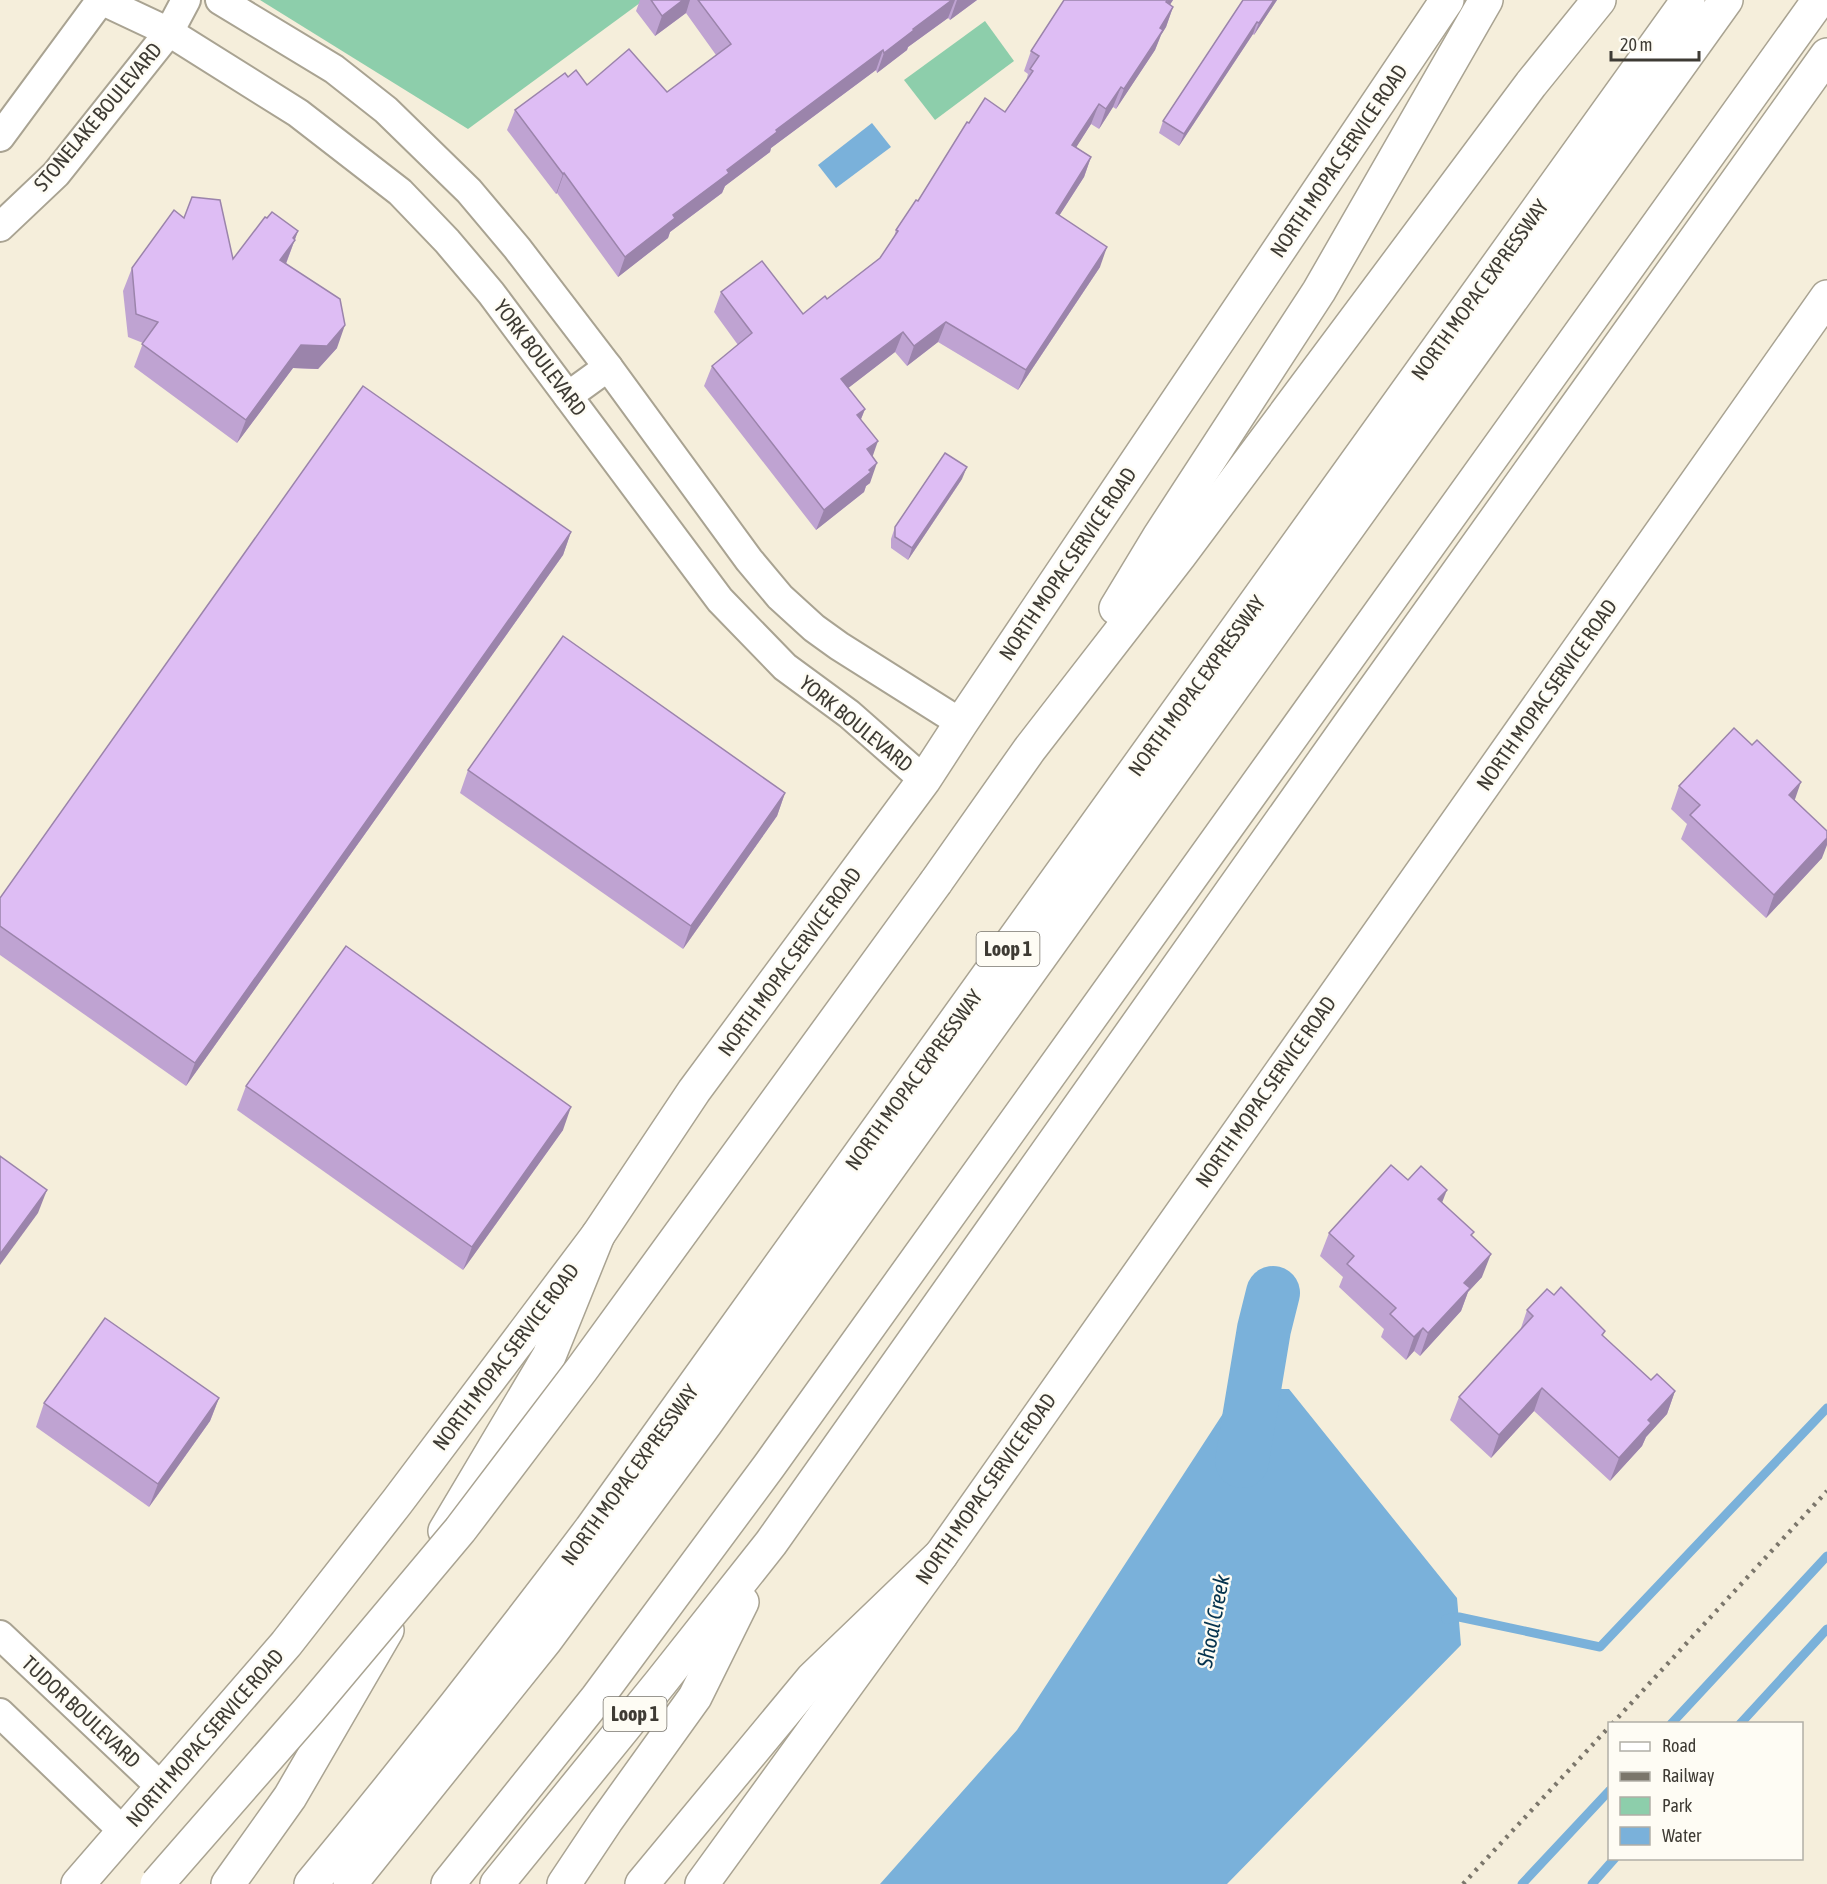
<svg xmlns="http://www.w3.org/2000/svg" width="1827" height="1884" viewBox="0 0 1827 1884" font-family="'Asap Condensed',sans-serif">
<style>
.green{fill:#8dceab}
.water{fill:#7ab1da}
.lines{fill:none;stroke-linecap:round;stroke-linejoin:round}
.stream{stroke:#7ab1da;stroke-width:9}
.river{stroke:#7ab1da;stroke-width:54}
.street-casing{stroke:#a9a392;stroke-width:32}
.secondary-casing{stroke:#a9a392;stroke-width:36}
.highway-casing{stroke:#a9a392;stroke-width:36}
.street{stroke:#fff;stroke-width:28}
.secondary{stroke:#fff;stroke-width:33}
.highway{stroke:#fff;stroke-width:33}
.rail{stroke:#7b766b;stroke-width:4.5;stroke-dasharray:3 6;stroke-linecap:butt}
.highway-bridge-casing{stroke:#a9a392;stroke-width:36;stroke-linecap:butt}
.highway-bridge{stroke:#fff;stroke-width:33}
.wall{fill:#bfa3d2}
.shaded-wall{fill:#9b84ab}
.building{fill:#debdf4;stroke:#9b84ab;stroke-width:1.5}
.labels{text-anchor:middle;stroke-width:5;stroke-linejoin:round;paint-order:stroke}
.shield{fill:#fefcf4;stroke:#78756e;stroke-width:1.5}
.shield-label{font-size:20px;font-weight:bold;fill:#3e3b34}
.street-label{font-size:21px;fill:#3e3b34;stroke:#fefcf4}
.water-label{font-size:22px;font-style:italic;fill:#05334e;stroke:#fefcf4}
</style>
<rect width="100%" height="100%" fill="#f5eedb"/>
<g class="green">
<path d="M 260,0 L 644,0 L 468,129 Z"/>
<path d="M 985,21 L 1014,61 L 935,120 L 904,80 Z"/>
</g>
<g class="water">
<path d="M 872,123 L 891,147 L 836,188 L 818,165 Z"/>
<path d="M 1239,1389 L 1289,1389 L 1457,1598 L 1461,1645 L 1227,1884 L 880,1884 L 1017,1730 Z"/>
</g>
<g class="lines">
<g class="stream">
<path d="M 1446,1619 L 1459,1617 L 1600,1647 L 1827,1408"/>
<path d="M 1671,1724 L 1827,1556"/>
<path d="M 1740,1724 L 1827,1629"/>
<path d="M 1522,1884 L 1610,1790"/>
<path d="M 1592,1884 L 1615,1858"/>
</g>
<path class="river" d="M 1242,1461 L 1264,1329 L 1273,1293"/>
<defs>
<g id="street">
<path d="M 101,0 L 169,32 L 298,113 L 400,192 L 447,241 L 491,293 L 720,600 L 785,667 L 849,714 L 924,780"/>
<path d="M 220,0 L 334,69 L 386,110 L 469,191 L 517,248 L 608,367 L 749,560 L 780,597 L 814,628 L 839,646 L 961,723"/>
<path d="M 0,137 L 101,0"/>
<path d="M 0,227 L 56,174 L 169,32 L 186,0"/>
<path d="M 568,396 L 608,367"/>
<path d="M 0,1635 L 162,1788"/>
<path d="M 0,1713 L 124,1832"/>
</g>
<g id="secondary">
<path d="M 78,1884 L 286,1644 L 397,1502 L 598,1235 L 694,1091 L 924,780 L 961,723 L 1447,0"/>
<path d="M 702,1884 L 941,1555 L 1827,297"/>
</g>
<g id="highway">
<path d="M 1116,608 L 1159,537 L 1319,291 L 1486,0"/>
<path d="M 936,882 L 1029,750 L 1180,555 L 1531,84 L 1599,0"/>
<path d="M 445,1531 L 549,1356 L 598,1235"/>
<path d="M 228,1884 L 290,1797 L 387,1630"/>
<path d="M 311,1884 C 407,1768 500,1650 591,1529 L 1688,0"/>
<path d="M 350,1884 L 545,1641 L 706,1423 L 1726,0"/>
<path d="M 448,1884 L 597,1698 L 769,1466 L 1819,0"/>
<path d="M 497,1884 L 661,1682 L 771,1543 L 1352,721 L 1827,55"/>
<path d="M 564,1884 L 606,1821 L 695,1697 L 742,1602"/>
<path d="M 642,1884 L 812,1679 L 941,1555"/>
</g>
</defs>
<use href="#street" class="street-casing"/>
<use href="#secondary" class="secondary-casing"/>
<use href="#highway" class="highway-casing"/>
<use href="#street" class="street"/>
<use href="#secondary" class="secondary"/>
<use href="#highway" class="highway"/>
<g class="rail">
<path d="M 1612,1724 L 1827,1491"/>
<path d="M 1463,1884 L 1610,1726"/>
</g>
<defs>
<path id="highway-bridge" d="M 157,1884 L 309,1710 L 460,1530 L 582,1369 L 936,882"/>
</defs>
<use href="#highway-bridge" class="highway-bridge-casing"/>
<use href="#highway-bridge" class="highway-bridge"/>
</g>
<g class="wall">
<path d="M 640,0 L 977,0 L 950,20 L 948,18 L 908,47 L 907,50 L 877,73 L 876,70 L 771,148 L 770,152 L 725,186 L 722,193 L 670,232 L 668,238 L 618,277 L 557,193 L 556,194 L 507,130 L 515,110 L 568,77 L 587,85 L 667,92 L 716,55 L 686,13 L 655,36 L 636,11 Z"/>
<path d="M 1064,0 L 1173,0 L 1170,4 L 1173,7 L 1166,27 L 1161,35 L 1155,50 L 1116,109 L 1113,107 L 1099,129 L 1091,124 L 1076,147 L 1091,157 L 1084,177 L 1059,216 L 1100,267 L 1018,390 L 938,342 L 907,366 L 895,352 L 848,388 L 865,409 L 861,419 L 872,456 L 870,483 L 866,486 L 864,492 L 816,530 L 704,386 L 712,366 L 738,345 L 714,312 L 721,292 L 803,314 L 827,299 L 880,258 L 894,237 L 896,230 L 918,201 L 969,123 L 1005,112 L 1026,81 L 1028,74 L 1024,71 L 1031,51 Z"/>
<path d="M 1243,0 L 1277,0 L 1254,35 L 1253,34 L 1179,146 L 1159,133 L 1163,121 Z"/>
<path d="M 192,197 L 233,259 L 298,231 L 286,264 L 337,348 L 318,369 L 293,368 L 237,443 L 134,367 L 143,343 L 128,337 L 123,291 L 132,268 L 184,218 Z"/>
<path d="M 962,479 L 908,560 L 891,548 L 891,539 L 895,527 Z"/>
<path d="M 571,532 L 563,555 L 186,1086 L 0,955 L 0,898 Z"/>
<path d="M 468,770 L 785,793 L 777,816 L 683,949 L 460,793 Z"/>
<path d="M 1679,786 L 1795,800 L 1822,858 L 1766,918 L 1681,839 L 1687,824 L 1671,809 Z"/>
<path d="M 246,1086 L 563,1130 L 463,1270 L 237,1110 Z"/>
<path d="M 1408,1180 L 1442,1202 L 1472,1237 L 1482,1277 L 1468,1292 L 1461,1311 L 1420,1356 L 1414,1351 L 1406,1360 L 1381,1337 L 1384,1329 L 1339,1287 L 1343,1277 L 1320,1256 L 1329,1233 Z"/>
<path d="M 1527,1310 L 1603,1336 L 1651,1380 L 1675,1391 L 1667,1414 L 1646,1437 L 1642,1446 L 1610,1481 L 1534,1411 L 1491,1458 L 1450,1420 L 1459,1397 L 1520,1331 Z"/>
<path d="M 219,1398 L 210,1421 L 149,1507 L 36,1427 L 44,1403 Z"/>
</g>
<g class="shaded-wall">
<path d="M 683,0 L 690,0 L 686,13 L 655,36 L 662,16 Z"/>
<path d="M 952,0 L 955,0 L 948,18 L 908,47 L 907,50 L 877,73 L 884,53 L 913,29 Z"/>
<path d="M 957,0 L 977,0 L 950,20 Z"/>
<path d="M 1168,0 L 1173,0 L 1159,22 Z"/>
<path d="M 1274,0 L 1277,0 L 1254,35 L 1259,23 Z"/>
<path d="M 1173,7 L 1166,27 L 1161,35 L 1155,50 L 1116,109 L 1124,89 Z"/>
<path d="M 1257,22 L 1253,34 L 1179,146 L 1184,134 Z"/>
<path d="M 883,50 L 876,70 L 771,148 L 770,152 L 725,186 L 722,193 L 670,232 L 668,238 L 618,277 L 625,257 L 673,215 L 776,130 Z"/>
<path d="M 1121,87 L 1113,107 L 1099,129 L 1106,109 Z"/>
<path d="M 1099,104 L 1091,124 L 1065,165 L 1072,145 Z"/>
<path d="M 1091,157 L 1084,177 L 1048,233 L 1056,213 Z"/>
<path d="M 564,173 L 557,193 L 556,194 L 563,174 Z"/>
<path d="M 298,231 L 286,263 L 272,283 L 280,260 Z"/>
<path d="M 1107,247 L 1100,267 L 1018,390 L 1026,370 Z"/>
<path d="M 946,322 L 938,342 L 907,366 L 914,346 Z"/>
<path d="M 345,325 L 337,348 L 318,369 L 293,368 L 237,443 L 246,420 L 301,345 Z"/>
<path d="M 903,332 L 895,352 L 834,399 L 841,379 Z"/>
<path d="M 865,409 L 857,429 L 857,415 Z"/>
<path d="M 878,441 L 871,461 L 867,449 Z"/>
<path d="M 877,463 L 870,483 L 866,486 L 864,492 L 816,530 L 824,510 Z"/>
<path d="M 967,467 L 962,479 L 908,560 L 912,548 Z"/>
<path d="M 571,532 L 563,555 L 186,1086 L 195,1063 Z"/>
<path d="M 1801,782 L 1793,805 L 1789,795 Z"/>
<path d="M 785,793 L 777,816 L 683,949 L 691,926 Z"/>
<path d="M 1827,838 L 1827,845 L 1822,858 L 1766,918 L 1774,895 Z"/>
<path d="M 571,1107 L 563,1130 L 463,1270 L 472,1247 Z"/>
<path d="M 47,1190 L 38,1213 L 0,1265 L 0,1254 Z"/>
<path d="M 1447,1190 L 1438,1213 L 1438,1199 Z"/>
<path d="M 1491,1254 L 1482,1277 L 1468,1292 L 1461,1311 L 1420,1356 L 1428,1333 L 1464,1283 Z"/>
<path d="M 1423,1328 L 1414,1351 L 1406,1360 L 1414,1337 Z"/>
<path d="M 1542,1388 L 1534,1411 L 1491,1458 L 1499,1435 Z"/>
<path d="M 1675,1391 L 1667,1414 L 1646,1437 L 1642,1446 L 1610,1481 L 1619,1458 L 1648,1420 Z"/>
<path d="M 219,1398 L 210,1421 L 149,1507 L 158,1484 Z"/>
</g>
<g class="building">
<path d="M 651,0 L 683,0 L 662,16 Z"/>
<path d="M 698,0 L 952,0 L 913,29 L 914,30 L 884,53 L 883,50 L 776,130 L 777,132 L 727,170 L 729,173 L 673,215 L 675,218 L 625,257 L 564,173 L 563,174 L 515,110 L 565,73 L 568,77 L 576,70 L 587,85 L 629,49 L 667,92 L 731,44 Z"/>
<path d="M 1064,0 L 1168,0 L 1166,2 L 1173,7 L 1160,28 L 1163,30 L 1124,89 L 1121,87 L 1106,109 L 1099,104 L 1072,145 L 1091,157 L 1056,213 L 1107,247 L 1026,370 L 946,322 L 914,346 L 903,332 L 841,379 L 865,409 L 857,415 L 878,441 L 867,449 L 877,463 L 869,470 L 871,472 L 824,510 L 712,366 L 752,333 L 721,292 L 762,261 L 803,314 L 825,296 L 827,299 L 880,258 L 898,231 L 896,230 L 916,200 L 918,201 L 967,122 L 969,123 L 985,98 L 1005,112 L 1033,71 L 1030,69 L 1039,56 L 1031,51 Z"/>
<path d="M 1243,0 L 1274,0 L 1259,23 L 1257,22 L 1184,134 L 1163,121 Z"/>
<path d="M 192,197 L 220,200 L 233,259 L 265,217 L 267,218 L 272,212 L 298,231 L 293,238 L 295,240 L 280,260 L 340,299 L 345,325 L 327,346 L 301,345 L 246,420 L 142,344 L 158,322 L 136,314 L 132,268 L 174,210 L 184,218 Z"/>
<path d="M 363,386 L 571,532 L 195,1063 L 0,926 L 0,898 Z"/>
<path d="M 945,453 L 967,467 L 912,548 L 895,537 L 895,527 Z"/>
<path d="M 563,636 L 785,793 L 691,926 L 468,770 Z"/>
<path d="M 1734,728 L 1752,745 L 1757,740 L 1801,782 L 1789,795 L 1827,831 L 1827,838 L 1774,895 L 1690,815 L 1700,805 L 1679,786 Z"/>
<path d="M 346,946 L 571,1107 L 472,1247 L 246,1086 Z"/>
<path d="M 0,1156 L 47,1190 L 0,1254 Z"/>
<path d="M 1391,1165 L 1408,1180 L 1421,1166 L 1447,1190 L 1438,1199 L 1474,1232 L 1471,1235 L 1491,1254 L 1464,1283 L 1470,1288 L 1428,1333 L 1423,1328 L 1414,1337 L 1390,1314 L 1396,1308 L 1347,1264 L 1354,1256 L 1329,1233 Z"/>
<path d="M 1561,1287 L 1605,1331 L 1602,1335 L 1651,1380 L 1657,1374 L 1675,1391 L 1648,1420 L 1651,1423 L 1619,1458 L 1542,1388 L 1499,1435 L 1459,1397 L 1533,1316 L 1527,1310 L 1547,1289 L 1554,1295 Z"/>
<path d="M 105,1318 L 219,1398 L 158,1484 L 44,1403 Z"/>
</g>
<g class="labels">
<g class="shield">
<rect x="976.5" y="932" width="63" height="34" rx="4.5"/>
<rect x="603.5" y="1697" width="63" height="34" rx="4.5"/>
</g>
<g class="shield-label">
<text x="1008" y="956">Loop 1</text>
<text x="635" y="1721">Loop 1</text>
</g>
<g class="street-label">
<text transform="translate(98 117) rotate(-50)" y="7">STONELAKE BOULEVARD</text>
<text transform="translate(1339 161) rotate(-56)" y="7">NORTH MOPAC SERVICE ROAD</text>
<text transform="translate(1480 290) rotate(-54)" y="7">NORTH MOPAC EXPRESSWAY</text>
<text transform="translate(540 358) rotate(53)" y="7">YORK BOULEVARD</text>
<text transform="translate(1068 564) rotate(-56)" y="7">NORTH MOPAC SERVICE ROAD</text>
<text transform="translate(1197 686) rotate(-54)" y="7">NORTH MOPAC EXPRESSWAY</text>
<text transform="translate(1547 695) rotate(-55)" y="7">NORTH MOPAC SERVICE ROAD</text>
<text transform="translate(856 724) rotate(39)" y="7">YORK BOULEVARD</text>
<text transform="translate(790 962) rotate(-54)" y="7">NORTH MOPAC SERVICE ROAD</text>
<text transform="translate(914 1080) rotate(-54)" y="7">NORTH MOPAC EXPRESSWAY</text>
<text transform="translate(1266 1092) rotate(-55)" y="7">NORTH MOPAC SERVICE ROAD</text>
<text transform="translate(506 1357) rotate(-53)" y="7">NORTH MOPAC SERVICE ROAD</text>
<text transform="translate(630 1475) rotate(-54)" y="7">NORTH MOPAC EXPRESSWAY</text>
<text transform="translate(986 1489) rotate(-55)" y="7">NORTH MOPAC SERVICE ROAD</text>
<text transform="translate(81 1712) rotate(43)" y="7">TUDOR BOULEVARD</text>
<text transform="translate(205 1738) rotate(-49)" y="7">NORTH MOPAC SERVICE ROAD</text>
</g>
<g class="water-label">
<text transform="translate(1213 1621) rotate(-79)" y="8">Shoal Creek</text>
</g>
</g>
<rect x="1608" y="1722" width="195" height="138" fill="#fefcf4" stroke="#b1afa7" stroke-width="1.5"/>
<rect x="1620" y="1742" width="30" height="9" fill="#ffffff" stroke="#b1afa7" stroke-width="1.5"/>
<text x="1662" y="1752" font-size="18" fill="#3e3b34">Road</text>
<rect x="1620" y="1772" width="30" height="9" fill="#7b766b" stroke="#b1afa7" stroke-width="1.5"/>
<text x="1662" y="1782" font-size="18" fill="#3e3b34">Railway</text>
<rect x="1620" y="1797" width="30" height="18" fill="#8dceab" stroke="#b1afa7" stroke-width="1.5"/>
<text x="1662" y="1812" font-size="18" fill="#3e3b34">Park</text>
<rect x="1620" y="1827" width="30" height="18" fill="#7ab1da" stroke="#b1afa7" stroke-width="1.5"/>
<text x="1662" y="1842" font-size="18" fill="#3e3b34">Water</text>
<path d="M1611 51v9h88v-9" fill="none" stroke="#3e3b34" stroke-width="3"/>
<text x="1620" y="51" font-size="18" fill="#3e3b34" stroke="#fefcf4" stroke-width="4.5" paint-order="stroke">20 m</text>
</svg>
